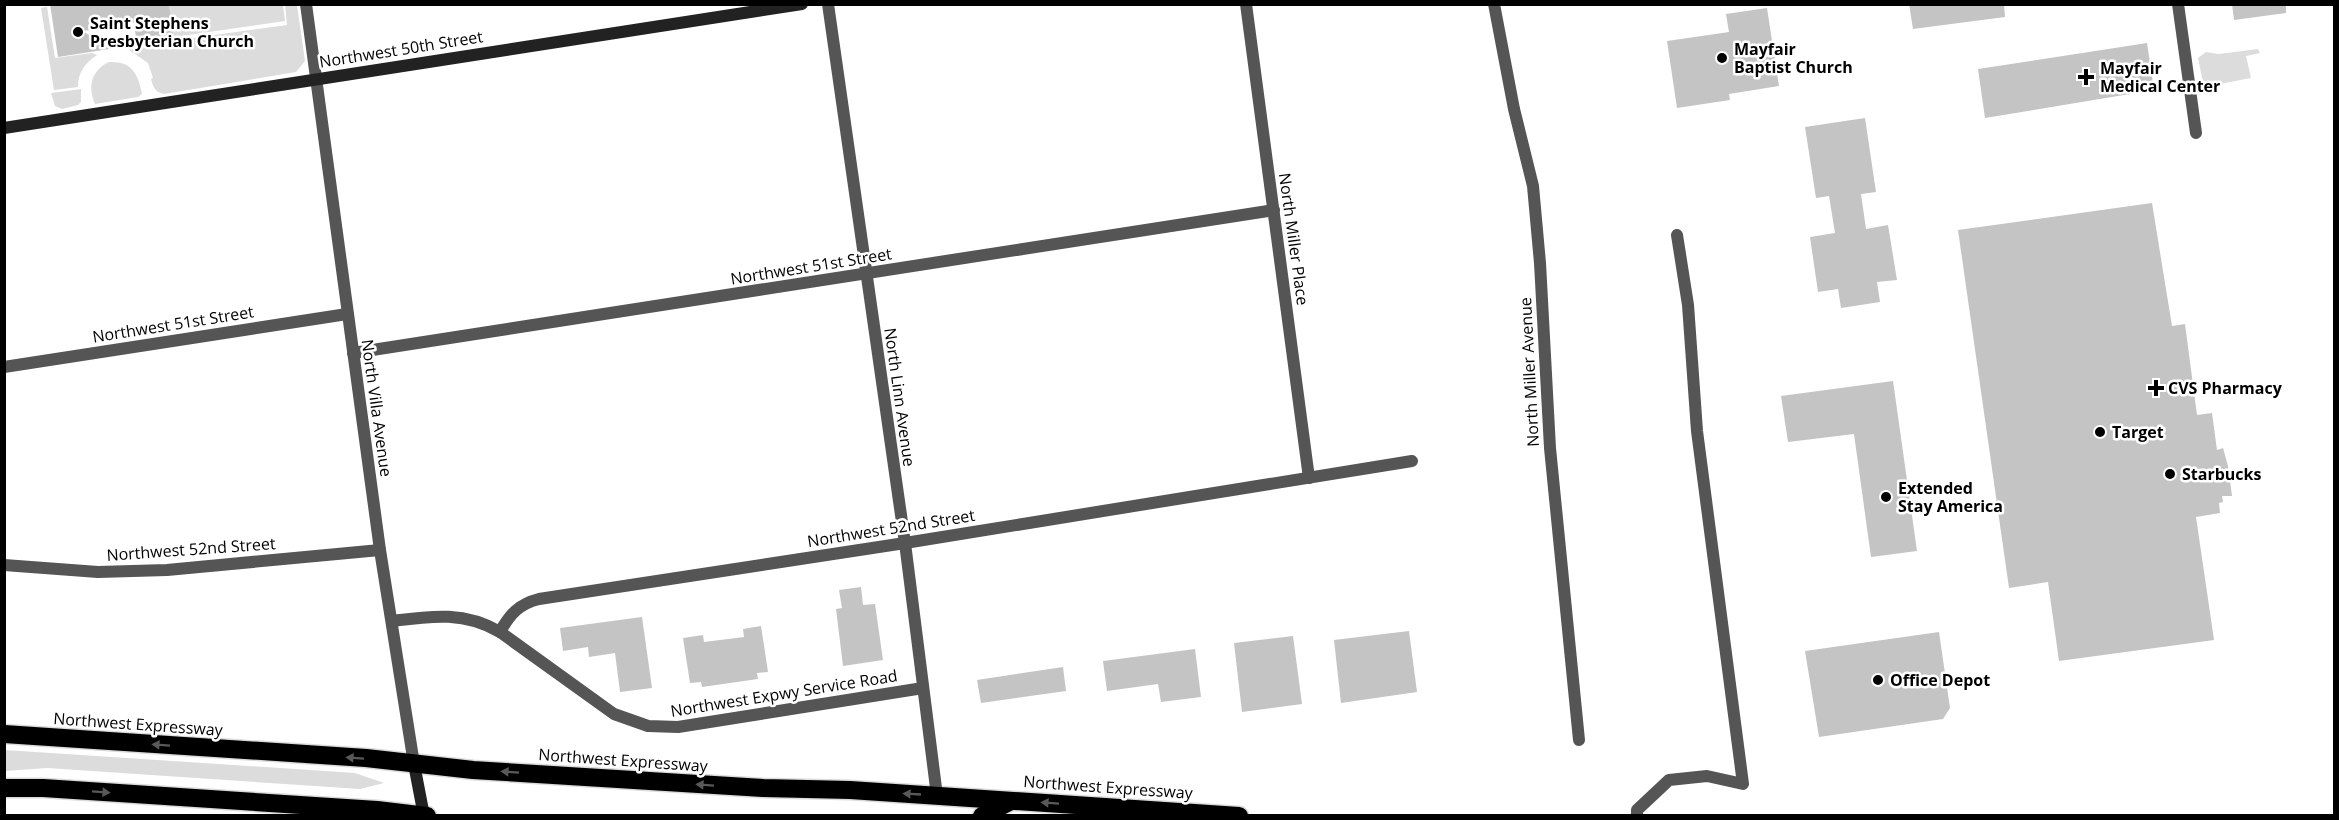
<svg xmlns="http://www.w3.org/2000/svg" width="2339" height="820" viewBox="0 0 2339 820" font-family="'Open Sans',sans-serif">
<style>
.green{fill:#dcdcdc}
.building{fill:#c4c4c4}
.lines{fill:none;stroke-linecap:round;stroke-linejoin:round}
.highway-casing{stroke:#dbdbdb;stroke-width:21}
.street{stroke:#555;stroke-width:12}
.secondary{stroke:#222;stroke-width:12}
.highway{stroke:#000;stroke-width:18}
.oneway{fill:#595959}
.poi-dot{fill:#000;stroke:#fff;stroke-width:2}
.labels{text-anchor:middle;stroke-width:5;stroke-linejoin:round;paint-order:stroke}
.poi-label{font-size:16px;font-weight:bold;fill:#000;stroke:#fff;text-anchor:start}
.street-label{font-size:16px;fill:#000;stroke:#fff}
</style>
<rect width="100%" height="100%" fill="#fff"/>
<g class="green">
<path d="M 169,5 L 283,5 L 285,21 L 174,37 Z"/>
<path d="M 285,5 L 297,5 L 305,61 L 296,72 L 164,94 C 155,92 153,87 151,79 L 153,78 L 148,63 L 129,50 L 129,48 L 162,47 L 178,40 L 287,25 Z"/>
<path d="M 47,7 L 55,58 L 92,53 L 97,55 C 85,63 78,72 78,87 L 54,90 L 41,8 Z"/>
<path d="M 2258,49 L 2260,53 L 2246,56 L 2251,78 L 2204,87 L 2198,58 L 2206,52 L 2219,54 Z"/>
<path d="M 109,62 C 132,61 138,74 142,94 L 138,97 L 95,104 C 87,86 92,70 109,62 Z"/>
<path d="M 81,89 L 81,102 L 78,105 L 62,109 L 55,106 L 51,93 Z"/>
<path d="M 5,750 L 355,773 L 384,783 L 360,789 L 47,768 L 5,771 Z"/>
</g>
<g class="building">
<path d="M 50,4 L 169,4 L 174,39 L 137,45 L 134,23 L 83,31 L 109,49 L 58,57 Z"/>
<path d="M 1909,4 L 2004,4 L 2005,17 L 1913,29 Z"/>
<path d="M 2232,4 L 2286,4 L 2286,13 L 2234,20 Z"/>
<path d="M 1767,8 L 1779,86 L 1729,94 L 1730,100 L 1677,108 L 1667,41 L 1729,32 L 1726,14 Z"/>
<path d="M 2147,43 L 2154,90 L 1985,118 L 1978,69 Z"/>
<path d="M 1865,118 L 1876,192 L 1861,194 L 1866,229 L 1888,225 L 1897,280 L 1877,282 L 1880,302 L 1841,308 L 1838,289 L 1818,292 L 1810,237 L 1835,233 L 1829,196 L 1816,198 L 1805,127 Z"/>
<path d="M 2152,203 L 2172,326 L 2185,324 L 2197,415 L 2212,413 L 2217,450 L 2223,448 L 2228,466 L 2232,496 L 2222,496 L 2223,502 L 2219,503 L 2220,513 L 2196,517 L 2214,640 L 2059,661 L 2048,582 L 2009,588 L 1958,230 Z"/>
<path d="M 1893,381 L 1917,551 L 1871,557 L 1854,434 L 1788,442 L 1781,396 Z"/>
<path d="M 861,587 L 863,605 L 875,604 L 883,660 L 843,666 L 836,609 L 842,608 L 839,590 Z"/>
<path d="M 642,617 L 652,688 L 620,692 L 615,653 L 589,657 L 588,647 L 563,651 L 560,628 Z"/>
<path d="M 761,626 L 768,672 L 757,673 L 758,679 L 702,687 L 701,682 L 690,683 L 683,638 L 703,635 L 704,642 L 744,637 L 743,629 Z"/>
<path d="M 1409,631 L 1417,692 L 1341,703 L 1334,640 Z"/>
<path d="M 1939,632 L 1950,708 L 1943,719 L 1819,737 L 1805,651 Z"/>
<path d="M 1293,636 L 1302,704 L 1242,712 L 1234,643 Z"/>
<path d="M 1195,649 L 1201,697 L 1161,702 L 1158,684 L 1107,691 L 1103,661 Z"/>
<path d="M 1063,667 L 1066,691 L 981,703 L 977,680 Z"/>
</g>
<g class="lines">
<defs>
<g id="highway">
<path d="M 4,734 L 366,758 L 473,770 L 763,788 L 850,790 L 1239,816"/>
<path d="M 4,788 L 43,788 L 377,810 L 427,816"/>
<path d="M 982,816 L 1011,801"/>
</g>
</defs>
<use href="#highway" class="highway-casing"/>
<g class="street">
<path d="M 306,4 L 380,550 L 414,764"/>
<path d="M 828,4 L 905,543 L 937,796"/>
<path d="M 1246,4 L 1309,478"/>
<path d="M 1494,4 L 1514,109 L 1533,186 L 1540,263 L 1550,448 L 1579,740"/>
<path d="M 2178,4 L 2196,133"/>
<path d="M 353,353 L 1274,210"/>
<path d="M 4,367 L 347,314"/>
<path d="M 4,565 L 98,572 L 167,570 L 380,550"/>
<path d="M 392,621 C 431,616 464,611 500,632 C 510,614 519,604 539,599 L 905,543 L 1412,461"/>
<path d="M 500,632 L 614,714 L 648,726 L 678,727 L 923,688"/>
<path d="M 1637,816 L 1637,810 L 1669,780 L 1707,776 L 1743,784 L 1697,431 L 1688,305 L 1677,235"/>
</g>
<g class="secondary">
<path d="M 4,128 L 802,4"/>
<path d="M 414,764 L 424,816"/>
</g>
<use href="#highway" class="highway"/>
</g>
<defs><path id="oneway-solid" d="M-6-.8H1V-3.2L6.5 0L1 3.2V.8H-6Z" transform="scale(1.5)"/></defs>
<g class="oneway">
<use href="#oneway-solid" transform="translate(161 745) rotate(-176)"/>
<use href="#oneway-solid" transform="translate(355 758) rotate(-176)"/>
<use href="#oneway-solid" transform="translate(510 772) rotate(-176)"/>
<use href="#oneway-solid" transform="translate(705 785) rotate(-176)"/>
<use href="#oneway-solid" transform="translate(101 792) rotate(4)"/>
<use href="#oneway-solid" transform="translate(912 794) rotate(-177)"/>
<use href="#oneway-solid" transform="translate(1050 803) rotate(-176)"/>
</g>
<g class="poi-dot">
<circle cx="78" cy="32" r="6"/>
<circle cx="1722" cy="58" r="6"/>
<path d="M2083 68h6v6h6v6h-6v6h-6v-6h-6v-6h6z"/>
<path d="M2153 379h6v6h6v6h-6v6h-6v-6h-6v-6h6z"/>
<circle cx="2100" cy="432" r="6"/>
<circle cx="2170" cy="474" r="6"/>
<circle cx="1886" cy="497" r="6"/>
<circle cx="1878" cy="680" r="6"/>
</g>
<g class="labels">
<g class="poi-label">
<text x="90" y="29">Saint Stephens<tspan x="90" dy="18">Presbyterian Church</tspan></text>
<text x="1734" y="55">Mayfair<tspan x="1734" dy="18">Baptist Church</tspan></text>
<text x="2100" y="74">Mayfair<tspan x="2100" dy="18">Medical Center</tspan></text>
<text x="2168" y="394">CVS Pharmacy</text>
<text x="2112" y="438">Target</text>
<text x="2182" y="480">Starbucks</text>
<text x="1898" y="494">Extended<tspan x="1898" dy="18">Stay America</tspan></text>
<text x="1890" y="686">Office Depot</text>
</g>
<g class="street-label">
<text transform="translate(401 49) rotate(-9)" y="6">Northwest 50th Street</text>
<text transform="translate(1294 239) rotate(82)" y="6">North Miller Place</text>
<text transform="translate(811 266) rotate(-9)" y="6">Northwest 51st Street</text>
<text transform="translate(173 324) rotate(-9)" y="6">Northwest 51st Street</text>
<text transform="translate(1529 372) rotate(-93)" y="6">North Miller Avenue</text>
<text transform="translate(900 397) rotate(82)" y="6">North Linn Avenue</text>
<text transform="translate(377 408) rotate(82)" y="6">North Villa Avenue</text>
<text transform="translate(891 528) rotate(-9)" y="6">Northwest 52nd Street</text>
<text transform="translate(191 549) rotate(-4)" y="6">Northwest 52nd Street</text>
<text transform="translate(784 693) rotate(-9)" y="6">Northwest Expwy Service Road</text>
<text transform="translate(138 724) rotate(4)" y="6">Northwest Expressway</text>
<text transform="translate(623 760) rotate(4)" y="6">Northwest Expressway</text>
<text transform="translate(1108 787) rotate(4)" y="6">Northwest Expressway</text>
</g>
</g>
<rect width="2339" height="820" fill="none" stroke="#000000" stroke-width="12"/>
</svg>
